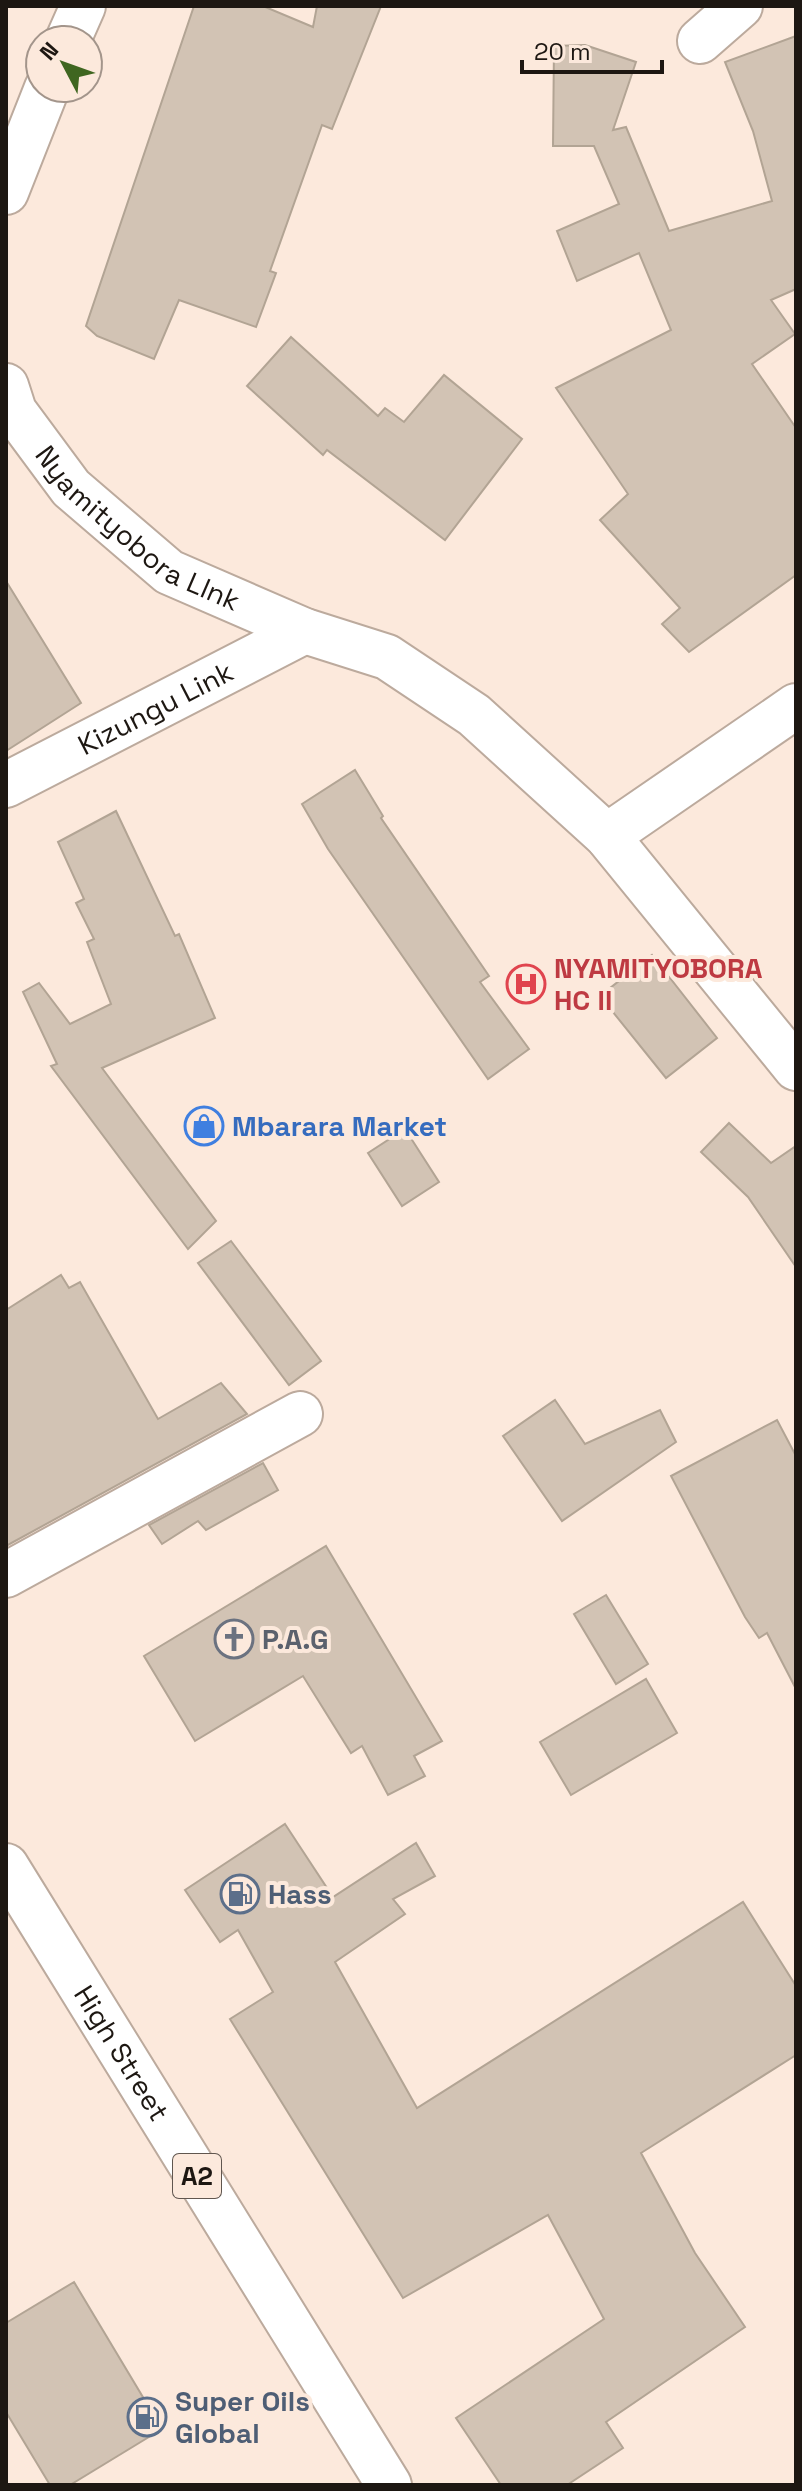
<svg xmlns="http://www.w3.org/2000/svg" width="802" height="2491" viewBox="0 0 802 2491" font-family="'Space Grotesk',sans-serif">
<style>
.building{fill:#d2c3b4;stroke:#b2a494;stroke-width:2}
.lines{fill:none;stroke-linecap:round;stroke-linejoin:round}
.minor-casing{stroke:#bcaa9d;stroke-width:48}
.major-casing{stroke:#bcaa9d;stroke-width:48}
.minor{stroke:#fff;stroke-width:44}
.major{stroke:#fff;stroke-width:44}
.labels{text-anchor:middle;stroke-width:8;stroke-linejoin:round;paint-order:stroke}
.shield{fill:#fce9dc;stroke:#60564f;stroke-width:2}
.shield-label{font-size:26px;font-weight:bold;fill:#1d1712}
.street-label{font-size:28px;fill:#1d1712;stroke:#fce9dc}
.health-label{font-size:28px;font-weight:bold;fill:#be3a42;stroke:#fce9dc;text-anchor:start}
.shop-label{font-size:28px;font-weight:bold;fill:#366cbe;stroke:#fce9dc;text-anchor:start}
.worship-label{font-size:28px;font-weight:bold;fill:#5b616d;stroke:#fce9dc;text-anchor:start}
.service-label{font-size:28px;font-weight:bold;fill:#4e5e75;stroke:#fce9dc;text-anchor:start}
</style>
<rect width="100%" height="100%" fill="#fce9dc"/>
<g class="building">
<path d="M 194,6 L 263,6 L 313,27 L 317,6 L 381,6 L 332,129 L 322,125 L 270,271 L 276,273 L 256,327 L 179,300 L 154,359 L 97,336 L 86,326 Z"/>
<path d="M 796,36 L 796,289 L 771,300 L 795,334 L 752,364 L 796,428 L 796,575 L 689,652 L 662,624 L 680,608 L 600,520 L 628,494 L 556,388 L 671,330 L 639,253 L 577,281 L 557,231 L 619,204 L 594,146 L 553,146 L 554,46 L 585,45 L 636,62 L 613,130 L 626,127 L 669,231 L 772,201 L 753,131 L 725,62 Z"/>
<path d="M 291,337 L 378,416 L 385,408 L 404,422 L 444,375 L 522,439 L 445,540 L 327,450 L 323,455 L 247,386 Z"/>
<path d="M 6,581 L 81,703 L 6,751 Z"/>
<path d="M 355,770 L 383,816 L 381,818 L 489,976 L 480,982 L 529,1049 L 488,1079 L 328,849 L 302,804 Z"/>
<path d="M 116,811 L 175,936 L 179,934 L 215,1018 L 102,1068 L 216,1221 L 188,1249 L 51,1066 L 57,1064 L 23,992 L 39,983 L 70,1024 L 111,1004 L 87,942 L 94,939 L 76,903 L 84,899 L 58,842 Z"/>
<path d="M 652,955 L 717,1038 L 666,1078 L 600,996 Z"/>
<path d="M 729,1123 L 771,1163 L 796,1146 L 796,1267 L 748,1197 L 701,1152 Z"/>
<path d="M 405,1129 L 439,1182 L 402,1206 L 368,1153 Z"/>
<path d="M 231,1241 L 321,1361 L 289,1385 L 198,1263 Z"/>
<path d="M 61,1275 L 69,1288 L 80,1282 L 158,1419 L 221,1383 L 247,1414 L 6,1546 L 6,1310 Z"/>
<path d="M 555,1400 L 585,1444 L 660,1410 L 676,1442 L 562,1521 L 503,1436 Z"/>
<path d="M 777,1420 L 796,1456 L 796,1689 L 767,1633 L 759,1638 L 745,1617 L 671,1476 Z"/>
<path d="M 263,1463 L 278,1490 L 206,1530 L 198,1521 L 162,1544 L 149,1525 Z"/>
<path d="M 326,1546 L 442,1741 L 414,1756 L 425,1776 L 388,1795 L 362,1746 L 351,1753 L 303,1676 L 195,1741 L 144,1656 Z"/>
<path d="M 606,1595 L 648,1664 L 616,1684 L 574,1614 Z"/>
<path d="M 646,1679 L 677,1733 L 571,1795 L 540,1742 Z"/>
<path d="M 285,1824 L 333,1897 L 416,1843 L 435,1876 L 393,1899 L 405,1914 L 335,1962 L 417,2108 L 743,1902 L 796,1986 L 796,2055 L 641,2153 L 695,2253 L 745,2327 L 606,2422 L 623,2448 L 567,2485 L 501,2485 L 456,2418 L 604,2319 L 548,2215 L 403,2298 L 230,2019 L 273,1992 L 238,1930 L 220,1942 L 185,1890 Z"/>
<path d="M 74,2282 L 162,2429 L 70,2485 L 50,2485 L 6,2412 L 6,2323 Z"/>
</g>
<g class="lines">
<defs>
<g id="minor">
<path d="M 68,40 L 83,6"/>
<path d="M 700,41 L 740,6"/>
<path d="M 6,192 L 47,88"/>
<path id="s1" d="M 6,386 L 14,411 L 71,488 L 169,572 L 305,631 L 387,657 L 474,715 L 607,836 L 796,1068"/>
<path id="s2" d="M 6,785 L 305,631"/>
<path d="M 607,836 L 796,706"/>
<path d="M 6,1575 L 300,1414"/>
</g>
<g id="major">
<path id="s3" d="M 6,1866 L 389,2485"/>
</g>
</defs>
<use href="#minor" class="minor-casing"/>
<use href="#major" class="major-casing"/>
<use href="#minor" class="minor"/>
<use href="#major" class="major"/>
</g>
<defs>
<symbol id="hospital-ring" viewBox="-11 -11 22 22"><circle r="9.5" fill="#fce9dc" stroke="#e0444e" stroke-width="1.5"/><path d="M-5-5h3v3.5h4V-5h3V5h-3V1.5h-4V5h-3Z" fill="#e0444e"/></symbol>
<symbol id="shop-ring" viewBox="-11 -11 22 22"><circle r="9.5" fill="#fce9dc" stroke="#3f7fe0" stroke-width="1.5"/><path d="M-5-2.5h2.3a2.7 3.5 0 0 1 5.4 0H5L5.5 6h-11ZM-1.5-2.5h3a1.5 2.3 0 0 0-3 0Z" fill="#3f7fe0"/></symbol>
<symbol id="church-ring" viewBox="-11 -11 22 22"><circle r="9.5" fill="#fce9dc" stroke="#6b7280" stroke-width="1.5"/><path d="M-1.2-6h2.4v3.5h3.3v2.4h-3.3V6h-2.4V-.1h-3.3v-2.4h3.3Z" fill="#6b7280"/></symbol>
<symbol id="fuel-ring" viewBox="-11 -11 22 22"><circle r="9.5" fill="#fce9dc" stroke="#5c6f8a" stroke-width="1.5"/><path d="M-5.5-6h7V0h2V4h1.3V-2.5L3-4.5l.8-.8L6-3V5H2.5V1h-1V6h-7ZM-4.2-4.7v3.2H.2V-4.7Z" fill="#5c6f8a"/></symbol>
</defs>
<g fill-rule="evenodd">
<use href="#hospital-ring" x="504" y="962" width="44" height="44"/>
<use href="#shop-ring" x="182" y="1104" width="44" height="44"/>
<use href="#church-ring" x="212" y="1617" width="44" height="44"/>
<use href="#fuel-ring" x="218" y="1872" width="44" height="44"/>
<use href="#fuel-ring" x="125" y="2395" width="44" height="44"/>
</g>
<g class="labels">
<rect class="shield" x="173" y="2154" width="48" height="44" rx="6"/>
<g class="shield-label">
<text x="197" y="2185">A2</text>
</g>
<g class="street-label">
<text dy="10" stroke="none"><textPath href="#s1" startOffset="200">Nyamityobora LInk</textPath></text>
<text dy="10" stroke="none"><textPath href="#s2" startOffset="168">Kizungu Link</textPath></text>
<text dy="10" stroke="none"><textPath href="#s3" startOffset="220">High Street</textPath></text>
</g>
<g class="health-label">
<text x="554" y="978">NYAMITYOBORA<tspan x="554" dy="32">HC II</tspan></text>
</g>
<g class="shop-label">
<text x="232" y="1136">Mbarara Market</text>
</g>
<g class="worship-label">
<text x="262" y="1649">P.A.G</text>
</g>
<g class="service-label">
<text x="268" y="1904">Hass</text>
<text x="175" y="2411">Super Oils<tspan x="175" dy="32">Global</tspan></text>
</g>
</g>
<rect width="802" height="2491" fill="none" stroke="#1d1712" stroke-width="16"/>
<g transform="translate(64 64) rotate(311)"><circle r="38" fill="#fce9dc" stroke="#a3958b" stroke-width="2"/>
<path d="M0-6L14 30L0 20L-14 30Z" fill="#3f6620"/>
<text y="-12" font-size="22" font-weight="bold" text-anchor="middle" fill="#1d1712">N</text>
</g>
<path d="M522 60v12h140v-12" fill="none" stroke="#1d1712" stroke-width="4"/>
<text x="534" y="60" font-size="24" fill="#1d1712" stroke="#fce9dc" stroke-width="6" paint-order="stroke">20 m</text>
</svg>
